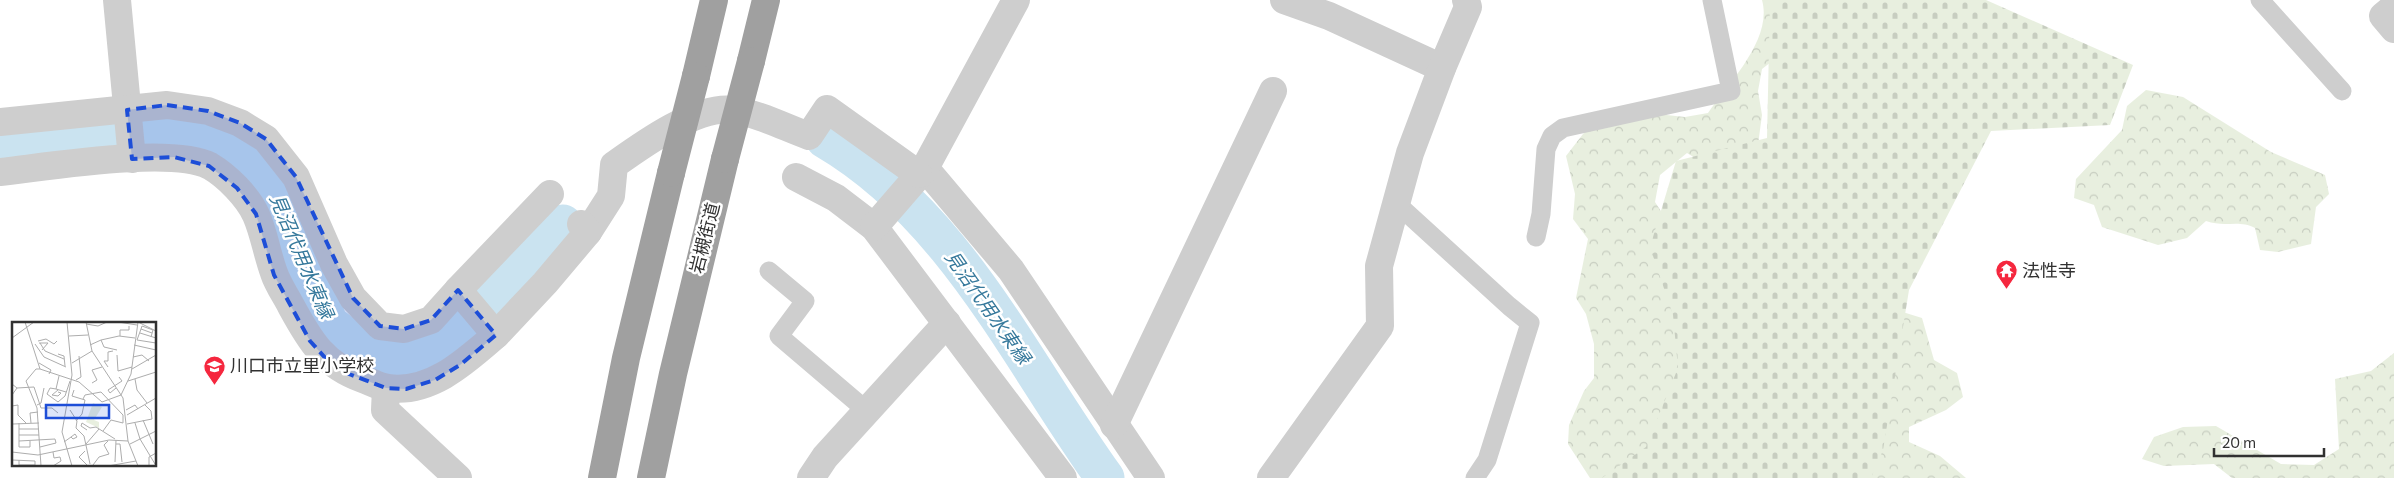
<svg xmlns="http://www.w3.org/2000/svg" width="2394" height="478" viewBox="0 0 2394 478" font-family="Commissioner,'Noto Sans JP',sans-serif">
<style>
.forest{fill:url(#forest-crowns)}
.cemetery{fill:url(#cemetery-stones)}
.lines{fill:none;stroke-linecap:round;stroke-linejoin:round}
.canal{stroke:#cae3f0;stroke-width:39}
.service{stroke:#cecece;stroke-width:19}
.minor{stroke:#cecece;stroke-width:28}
.trunk{stroke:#a0a0a0;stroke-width:28}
.trunk-bridge{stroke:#a0a0a0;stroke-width:28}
.marked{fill:#1d4ed8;fill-opacity:0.2;stroke:#1d4ed8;stroke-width:4;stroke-dasharray:10 6;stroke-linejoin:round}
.labels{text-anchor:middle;stroke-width:5;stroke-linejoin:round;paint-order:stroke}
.street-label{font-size:18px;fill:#313131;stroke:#fff}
.poi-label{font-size:18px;fill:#313131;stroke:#fff;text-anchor:start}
.water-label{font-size:19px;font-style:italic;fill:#36799c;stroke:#fff}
.inset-road{fill:none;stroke:#adadad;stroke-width:1}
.view{fill:#1d4ed8;fill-opacity:0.15;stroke:#1d4ed8;stroke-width:2.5}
.inset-edge{fill:none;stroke:#313131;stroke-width:2.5}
</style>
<defs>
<pattern id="forest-crowns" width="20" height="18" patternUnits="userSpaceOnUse" patternTransform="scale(1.25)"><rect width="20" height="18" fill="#e8efdf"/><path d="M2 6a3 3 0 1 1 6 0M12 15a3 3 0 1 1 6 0" fill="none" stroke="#c7cdc0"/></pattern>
<pattern id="cemetery-stones" width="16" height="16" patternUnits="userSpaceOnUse" patternTransform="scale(1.25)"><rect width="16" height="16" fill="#e8efdf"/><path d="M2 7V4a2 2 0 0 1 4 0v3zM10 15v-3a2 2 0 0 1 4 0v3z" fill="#c7cdc0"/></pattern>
</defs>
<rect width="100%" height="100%" fill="#fff"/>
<g class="forest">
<path d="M 1762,0 L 1799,0 L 1784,52 L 1762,69 L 1758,91 L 1762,115 L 1757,152 L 1708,166 L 1687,153 L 1660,175 L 1655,202 L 1674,231 L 1686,478 L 1590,478 L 1568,444 L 1569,425 L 1584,391 L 1594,378 L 1594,344 L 1586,314 L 1576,298 L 1588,239 L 1573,219 L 1575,194 L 1566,156 L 1583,134 L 1611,109 L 1685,117 L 1708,113 C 1729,83 1773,39 1762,0 Z"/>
<path d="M 2146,90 L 2183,97 L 2271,152 L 2325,175 L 2329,194 L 2316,207 L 2311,244 L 2278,252 L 2260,250 L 2255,228 C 2238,219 2226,228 2206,221 L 2187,238 L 2158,245 L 2102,227 L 2094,205 L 2074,198 L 2076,179 L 2122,130 L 2127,106 Z"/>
<path d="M 1893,309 L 1922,318 L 1934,360 L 1957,373 L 1963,397 L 1946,410 L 1909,427 L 1909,442 L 1940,456 L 1966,478 L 1824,478 Z"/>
<path d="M 2394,353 L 2394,478 L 2232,478 L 2214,464 L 2164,466 L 2142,459 L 2154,437 L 2183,427 L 2216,426 L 2281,464 L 2314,465 L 2339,449 L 2335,379 L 2371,371 Z"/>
</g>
<path class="cemetery" d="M 1770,0 L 1986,0 L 2133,65 L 2110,125 L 1991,131 L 1909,290 L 1883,450 L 1871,478 L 1602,478 L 1646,447 L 1678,368 L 1673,315 L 1650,247 L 1676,161 L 1767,138 Z"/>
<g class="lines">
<g class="canal">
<path d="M 825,139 C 955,215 1020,360 1105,478"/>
<path d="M 0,149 L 155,137 L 202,136 L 232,141 L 250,157 L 274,187 L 329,324 L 358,345 L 385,356 L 420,357 L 482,310 L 563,224"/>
</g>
<g class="service">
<path d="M 2260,0 L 2342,91"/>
<path d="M 1396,203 L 1509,306 L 1530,323 L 1487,460 L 1475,478"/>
<path d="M 1536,237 L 1541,214 L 1546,149 L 1552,136 L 1563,128 L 1731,91 L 1712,0"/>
<path d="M 769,271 L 805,301 L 779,336 L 867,411"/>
</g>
<g class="minor">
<path d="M 117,0 L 132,159"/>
<path d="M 1284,0 L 1329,16 L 1442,68"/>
<path d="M 2394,7 L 2383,16 L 2394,29"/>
<path d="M 0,122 L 167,105 L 208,111 L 240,123 L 266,139 L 296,177 L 334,264 L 353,298 L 380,326 L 404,329 L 431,320 L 458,290"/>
<path d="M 925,168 L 1011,270 L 1151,478"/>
<path d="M 0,172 C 46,167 172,146 210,166 C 227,176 248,197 256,215 C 264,233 267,254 274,273 C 278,285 286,296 291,306 C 310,341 324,365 363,379 C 371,382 380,387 388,388 C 431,394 466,361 496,335 L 458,290 L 550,194"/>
<path d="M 796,177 L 836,198 L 874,227 L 1063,478"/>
<path d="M 874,227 L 925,168 L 1016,0"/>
<path d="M 588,232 L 611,196 L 614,165 C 642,145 697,105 733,110 C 760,114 784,127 809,136 L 827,109 L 918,174"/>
<path d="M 496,335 L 545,283 L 588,232 L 581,224"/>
<path d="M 386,388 L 385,410 L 458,478"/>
<path d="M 1114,425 L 1273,91"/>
<path d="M 811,478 L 825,457 L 947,323"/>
<path d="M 1271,478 L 1380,326 L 1379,266 L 1410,153 L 1442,68 L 1468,7 L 1466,0"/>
</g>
<g class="trunk">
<path d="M 751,61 L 766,0"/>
<path d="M 696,76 L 714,0"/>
<path d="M 602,478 L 626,358 L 671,173"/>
<path d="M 651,478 L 673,374 L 725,159"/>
</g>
<g class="trunk-bridge">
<path d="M 725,159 L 751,61"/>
<path d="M 671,173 L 696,76"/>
</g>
</g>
<path class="marked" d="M 167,105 L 208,111 L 240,123 L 266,139 L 296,177 L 353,298 L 380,326 L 404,329 L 431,320 L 458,290 L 496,335 L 460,365 L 435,380 L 406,389 L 386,388 L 349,374 L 328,361 L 310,341 L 274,275 L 256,214 L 237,188 L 209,166 L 174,157 L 132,159 L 127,110 Z"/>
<defs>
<symbol id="temple-pin" viewBox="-11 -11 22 30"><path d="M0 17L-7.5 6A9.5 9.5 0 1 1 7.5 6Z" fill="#f5273e" stroke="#fff"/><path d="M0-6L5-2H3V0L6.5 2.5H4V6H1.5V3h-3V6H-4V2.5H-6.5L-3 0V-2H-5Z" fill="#fff"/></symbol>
<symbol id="school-pin" viewBox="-11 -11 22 30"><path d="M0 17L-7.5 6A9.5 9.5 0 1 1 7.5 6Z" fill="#f5273e" stroke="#fff"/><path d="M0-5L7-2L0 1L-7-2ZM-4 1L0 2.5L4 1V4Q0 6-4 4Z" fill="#fff"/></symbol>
</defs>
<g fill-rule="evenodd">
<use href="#temple-pin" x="1994" y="258" width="25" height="34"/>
<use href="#school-pin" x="202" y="354" width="25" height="34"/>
</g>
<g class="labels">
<g class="street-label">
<text transform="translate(705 238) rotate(-76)" y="6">岩槻街道</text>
</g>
<g class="poi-label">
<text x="2022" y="277">法性寺</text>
<text x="230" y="372">川口市立里小学校</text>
</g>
<g class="water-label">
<text transform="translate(302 256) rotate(67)" y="7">見沼代用水東縁</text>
<text transform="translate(988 307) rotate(55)" y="7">見沼代用水東縁</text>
</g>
</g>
<g transform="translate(12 322)">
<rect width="144" height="144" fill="#fff"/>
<path d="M 81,81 L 90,85 L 82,98 L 87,100 L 87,106 L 74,100 Z" fill="#e8efdf"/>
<path class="inset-road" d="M 13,0 L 28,47 L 67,60 L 90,80 L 109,73M 27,0 L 49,0M 55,0 L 60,53 L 50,110 L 60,144M 74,0 L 80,29 L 111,76 L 116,119 L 126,144M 106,0 L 125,3M 126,0 L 144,9M 74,2 L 86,4 L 95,0M 129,7 L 130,4 L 141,8 L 139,15M 128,11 L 144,16M 57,14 L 76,13M 108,14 L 108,8 L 117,8 L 117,4M 0,16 L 22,0M 89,18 L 107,14 L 123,16M 125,18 L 129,7 L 140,11M 125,18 L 144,21M 26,19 L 34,17 L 42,22 L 45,19M 27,21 L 36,21 L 30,28M 28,21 L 33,29 L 52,37M 23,22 L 32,35 L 54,45M 78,23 L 89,18 L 92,25 L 105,28M 122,23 L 144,28M 46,32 L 52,34 L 53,44M 105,33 L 106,49 L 120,45M 121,35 L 130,33 L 137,39M 27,41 L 39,48 L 37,52M 60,41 L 80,29M 96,45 L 92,39 L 96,39 L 96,30 L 101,29M 28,47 L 24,47 L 14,59 L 25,86 L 29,144M 120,47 L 144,33M 47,54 L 44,67 L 54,70M 123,57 L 125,68 L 135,81M 64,58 L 69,55 L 67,34M 116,59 L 144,50M 80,61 L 85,58 L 80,48 L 90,45M 0,62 L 5,66 L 0,73M 5,66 L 22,65 L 29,86 L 40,86 L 46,91M 104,66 L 98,71 L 96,68 L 110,59 L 107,55M 44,67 L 38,66 L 35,72 L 46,80 L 53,74 L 58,59M 62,68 L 60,74 L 73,78 L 70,92 L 64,99M 46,70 L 49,71 L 46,74 L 40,73 L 46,68M 109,73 L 119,52 L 126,0M 71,77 L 73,73 L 89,70 L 111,93 L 111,101 L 99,98 L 91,109M 0,83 L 0,144M 25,83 L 29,81 L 32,66M 0,84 L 6,83 L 6,93 L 14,101M 58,88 L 65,99 L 64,106 L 72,114 L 78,142M 114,88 L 123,83 L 126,87M 115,93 L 144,76M 131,98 L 141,122M 7,101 L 7,125 L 18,125 L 18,119M 19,101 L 18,91 L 26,90M 123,101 L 128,117 L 143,142M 1,102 L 27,101M 115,102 L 140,97 L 139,89 L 133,83M 7,107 L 27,107M 75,108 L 69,104 L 70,101 L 78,106 L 84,105 L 103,117M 7,113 L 27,113M 7,119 L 43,117 L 44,121 L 28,125M 52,120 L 59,115 L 63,112 L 65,115 L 61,117 L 59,115M 74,122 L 87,107M 104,122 L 108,122 L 110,140M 118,122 L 144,109M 73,129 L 67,135 L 75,143M 0,130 L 26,133 L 97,118 L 116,119M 0,138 L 23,139 L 23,144M 7,138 L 7,143 L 23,143M 103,140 L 104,118M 81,143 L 87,135 L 97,132 L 92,123 L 96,119M 41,144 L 49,139 L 48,135 L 42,136 L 41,130M 96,144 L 124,139M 137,144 L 137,135 L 144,131"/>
<path class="view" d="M 34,83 L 97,83 L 97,96 L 34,96 Z"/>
<rect width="144" height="144" class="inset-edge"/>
</g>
<path d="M2214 448v8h110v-8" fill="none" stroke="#313131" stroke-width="2.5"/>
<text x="2222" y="448" font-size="15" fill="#313131" stroke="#ffffff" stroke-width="4" paint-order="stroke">20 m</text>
</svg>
